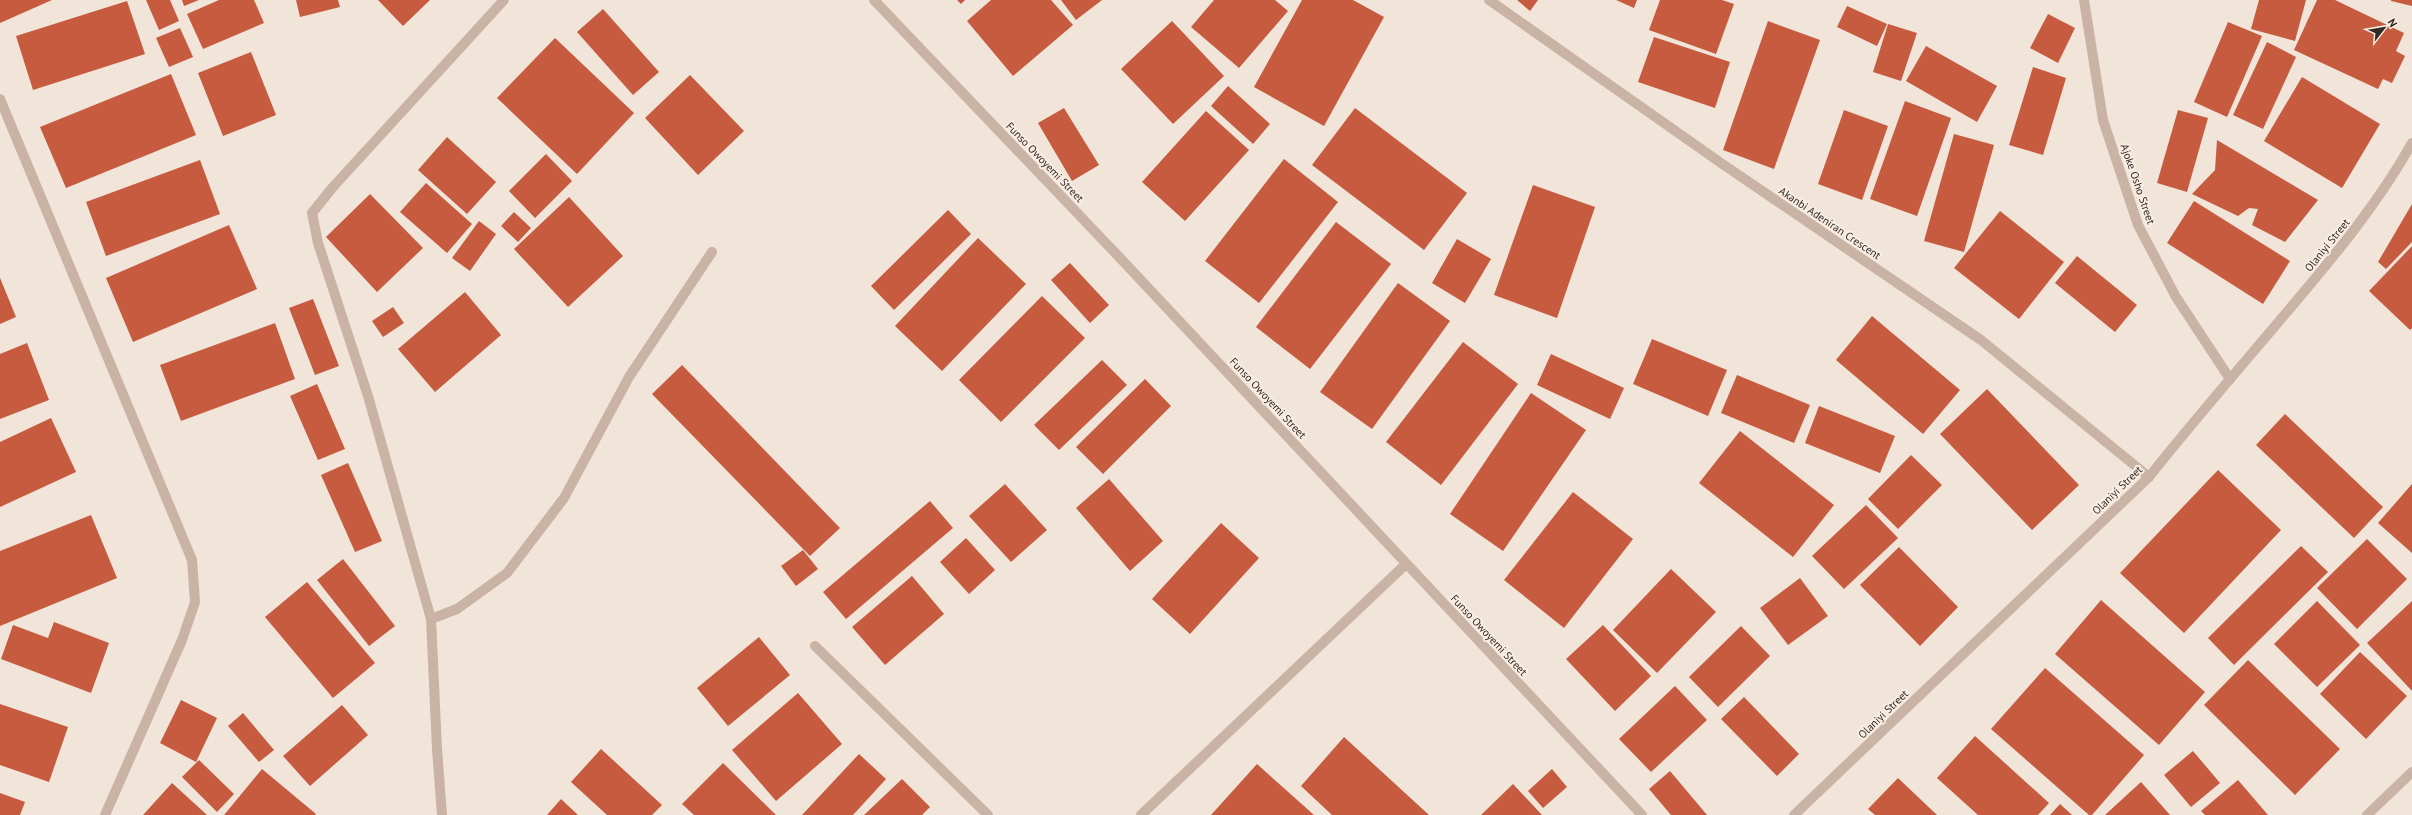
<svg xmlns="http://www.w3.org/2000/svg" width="2412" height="815" viewBox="0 0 2412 815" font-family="'PT Sans',sans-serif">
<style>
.building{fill:#c65b40}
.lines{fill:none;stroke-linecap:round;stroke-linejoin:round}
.minor{stroke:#c9b3a4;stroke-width:10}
.labels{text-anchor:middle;stroke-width:4;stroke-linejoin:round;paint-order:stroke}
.street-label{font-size:11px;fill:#342a26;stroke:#f9eee4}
</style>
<rect width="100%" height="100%" fill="#f1e4d8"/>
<g class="building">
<path d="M 0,0 L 52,0 L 0,23 Z"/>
<path d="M 146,0 L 170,0 L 179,21 L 159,30 Z"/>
<path d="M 182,0 L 199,0 L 184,6 Z"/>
<path d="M 219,0 L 254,0 L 264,23 L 203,49 L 187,14 Z"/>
<path d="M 296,0 L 338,0 L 340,7 L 300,17 Z"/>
<path d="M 378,0 L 430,0 L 403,26 Z"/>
<path d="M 957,0 L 965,0 L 961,4 Z"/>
<path d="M 991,0 L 1051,0 L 1073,25 L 1013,76 L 967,21 Z"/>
<path d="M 1061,0 L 1102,0 L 1076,20 Z"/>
<path d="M 1214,0 L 1275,0 L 1288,11 L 1239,68 L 1191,27 Z"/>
<path d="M 1302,0 L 1353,0 L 1384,17 L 1324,126 L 1254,87 Z"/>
<path d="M 1517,0 L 1538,0 L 1530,11 Z"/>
<path d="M 1616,0 L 1637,0 L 1634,8 Z"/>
<path d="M 1660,0 L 1722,0 L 1734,4 L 1716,54 L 1649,30 Z"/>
<path d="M 2259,0 L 2306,0 L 2295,41 L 2251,29 Z"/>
<path d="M 2317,0 L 2335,0 L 2404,33 L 2396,51 L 2405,56 L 2392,83 L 2383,79 L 2378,89 L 2294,50 Z"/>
<path d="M 2391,0 L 2412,0 L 2412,6 L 2391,1 Z"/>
<path d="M 127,1 L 145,54 L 33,90 L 16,36 Z"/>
<path d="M 1847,6 L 1887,24 L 1877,46 L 1837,27 Z"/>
<path d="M 603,9 L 659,72 L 633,95 L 577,32 Z"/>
<path d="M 2048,14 L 2075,28 L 2058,63 L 2030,48 Z"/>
<path d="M 1172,21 L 1224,76 L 1173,124 L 1121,69 Z"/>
<path d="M 1768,21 L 1820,40 L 1774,169 L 1723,150 Z"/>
<path d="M 2228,22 L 2262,36 L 2227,117 L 2194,102 Z"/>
<path d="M 1888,24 L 1917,33 L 1901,81 L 1873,72 Z"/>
<path d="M 180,28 L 193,57 L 169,67 L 156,38 Z"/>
<path d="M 1654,37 L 1730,62 L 1715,108 L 1638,82 Z"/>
<path d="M 555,38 L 634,113 L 577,174 L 497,98 Z"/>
<path d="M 2267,42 L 2296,57 L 2263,129 L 2233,115 Z"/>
<path d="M 1926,46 L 1997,86 L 1977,122 L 1906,81 Z"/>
<path d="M 251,52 L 276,115 L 223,136 L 198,73 Z"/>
<path d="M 2033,67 L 2066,78 L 2043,155 L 2009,145 Z"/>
<path d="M 171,74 L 196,135 L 66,188 L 40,127 Z"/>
<path d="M 690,75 L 744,131 L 698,175 L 645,118 Z"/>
<path d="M 2302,77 L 2380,124 L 2342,188 L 2264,141 Z"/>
<path d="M 1228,86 L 1270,124 L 1253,144 L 1211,106 Z"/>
<path d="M 1905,101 L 1951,118 L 1917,216 L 1870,199 Z"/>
<path d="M 1064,108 L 1099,165 L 1072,181 L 1038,123 Z"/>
<path d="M 1355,108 L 1467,193 L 1424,250 L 1312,165 Z"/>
<path d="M 1844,110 L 1888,126 L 1862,200 L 1818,184 Z"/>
<path d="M 2178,110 L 2208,118 L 2187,192 L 2157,183 Z"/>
<path d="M 1206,111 L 1249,150 L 1185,221 L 1142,182 Z"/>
<path d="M 1954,134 L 1994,145 L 1964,252 L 1924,241 Z"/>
<path d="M 447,137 L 496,182 L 467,214 L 418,170 Z"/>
<path d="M 2217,140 L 2318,200 L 2285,242 L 2252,225 L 2258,209 L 2249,208 L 2238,216 L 2192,194 L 2215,170 Z"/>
<path d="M 546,154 L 572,181 L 535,218 L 509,191 Z"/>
<path d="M 1284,159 L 1338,202 L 1259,303 L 1205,261 Z"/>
<path d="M 200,160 L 220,214 L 106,256 L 86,202 Z"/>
<path d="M 426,183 L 472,224 L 447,253 L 400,212 Z"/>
<path d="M 1533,185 L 1595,207 L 1557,318 L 1494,295 Z"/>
<path d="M 370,194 L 423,248 L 377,292 L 326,237 Z"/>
<path d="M 569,197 L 623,256 L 568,307 L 514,249 Z"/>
<path d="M 2194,201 L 2290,261 L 2263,304 L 2167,243 Z"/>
<path d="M 2412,204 L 2412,242 L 2386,269 L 2378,262 Z"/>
<path d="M 948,210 L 971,234 L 894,310 L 871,286 Z"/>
<path d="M 2000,211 L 2064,262 L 2019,319 L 1954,268 Z"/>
<path d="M 514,212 L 531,228 L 518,242 L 501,226 Z"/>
<path d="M 479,221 L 496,234 L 470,271 L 452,258 Z"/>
<path d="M 1336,222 L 1391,264 L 1310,369 L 1256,327 Z"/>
<path d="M 229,225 L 257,289 L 133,342 L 106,278 Z"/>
<path d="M 978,238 L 1026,284 L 942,371 L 895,326 Z"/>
<path d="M 1457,239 L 1491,259 L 1465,303 L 1432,283 Z"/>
<path d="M 2412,246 L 2412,328 L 2410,330 L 2369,291 Z"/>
<path d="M 2077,256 L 2137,305 L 2115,332 L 2055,283 Z"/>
<path d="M 1070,263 L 1109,305 L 1090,323 L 1051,280 Z"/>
<path d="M 0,278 L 16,317 L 0,324 Z"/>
<path d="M 1398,283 L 1450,321 L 1372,429 L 1320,392 Z"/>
<path d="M 465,292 L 501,335 L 435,392 L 398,349 Z"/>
<path d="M 1042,296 L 1085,338 L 1001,422 L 959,380 Z"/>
<path d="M 313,299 L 339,366 L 315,375 L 289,308 Z"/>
<path d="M 393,307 L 404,323 L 383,337 L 372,321 Z"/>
<path d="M 1872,316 L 1960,390 L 1923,434 L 1836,360 Z"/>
<path d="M 275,323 L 295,379 L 181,421 L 160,365 Z"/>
<path d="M 1652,339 L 1727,370 L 1708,416 L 1633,384 Z"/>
<path d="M 1463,342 L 1518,384 L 1441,485 L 1386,442 Z"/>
<path d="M 27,343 L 49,400 L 0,419 L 0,354 Z"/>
<path d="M 1551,354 L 1624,388 L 1610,419 L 1537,385 Z"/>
<path d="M 1102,360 L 1127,385 L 1059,450 L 1034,425 Z"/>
<path d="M 682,365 L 840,528 L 810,556 L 652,394 Z"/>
<path d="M 1737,375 L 1810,405 L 1794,443 L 1721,413 Z"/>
<path d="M 1145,379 L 1171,406 L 1103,474 L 1076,447 Z"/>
<path d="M 317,384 L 345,449 L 318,460 L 290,396 Z"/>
<path d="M 1987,389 L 2079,485 L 2032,530 L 1940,434 Z"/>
<path d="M 1531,393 L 1586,430 L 1503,551 L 1450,514 Z"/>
<path d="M 1819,406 L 1895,436 L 1880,473 L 1805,443 Z"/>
<path d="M 2285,414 L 2383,507 L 2354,538 L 2256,445 Z"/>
<path d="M 51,418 L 76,472 L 0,507 L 0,442 Z"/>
<path d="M 1740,431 L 1834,505 L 1793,557 L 1699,483 Z"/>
<path d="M 1911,455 L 1942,485 L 1898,529 L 1868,499 Z"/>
<path d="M 348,463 L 382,541 L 355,552 L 321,475 Z"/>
<path d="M 2218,470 L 2281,530 L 2184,633 L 2120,573 Z"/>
<path d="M 1109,479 L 1163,541 L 1130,571 L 1076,508 Z"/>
<path d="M 1005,484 L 1047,530 L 1011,562 L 969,516 Z"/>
<path d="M 2412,484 L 2412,553 L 2378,523 Z"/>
<path d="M 1573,492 L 1633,539 L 1564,628 L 1504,580 Z"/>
<path d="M 930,501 L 953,528 L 846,619 L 823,592 Z"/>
<path d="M 1866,505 L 1898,538 L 1844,589 L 1812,556 Z"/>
<path d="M 91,515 L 117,578 L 0,626 L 0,551 Z"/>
<path d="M 1221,523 L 1259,558 L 1190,634 L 1152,599 Z"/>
<path d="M 966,538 L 995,570 L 969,594 L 940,562 Z"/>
<path d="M 2367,539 L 2407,579 L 2357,629 L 2317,588 Z"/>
<path d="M 2301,546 L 2328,572 L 2234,665 L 2208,638 Z"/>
<path d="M 1899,547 L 1958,607 L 1920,646 L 1860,585 Z"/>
<path d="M 803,550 L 818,569 L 796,586 L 781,566 Z"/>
<path d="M 343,559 L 395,626 L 369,646 L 317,580 Z"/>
<path d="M 1671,569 L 1716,612 L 1657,673 L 1613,630 Z"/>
<path d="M 912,576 L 944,614 L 885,665 L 852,627 Z"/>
<path d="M 1800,578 L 1828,616 L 1788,645 L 1760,608 Z"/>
<path d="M 307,582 L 375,663 L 333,698 L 265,617 Z"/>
<path d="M 2101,600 L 2205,692 L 2159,745 L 2055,654 Z"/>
<path d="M 2317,601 L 2360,645 L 2317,687 L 2274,644 Z"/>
<path d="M 2412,601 L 2412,691 L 2367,643 Z"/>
<path d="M 54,622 L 109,643 L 91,693 L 1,659 L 13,625 L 48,638 Z"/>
<path d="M 1603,625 L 1651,676 L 1615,711 L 1566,659 Z"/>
<path d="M 1741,626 L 1770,656 L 1718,707 L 1689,677 Z"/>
<path d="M 759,637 L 790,675 L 728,726 L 697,688 Z"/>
<path d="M 2360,652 L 2407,696 L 2366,739 L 2320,694 Z"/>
<path d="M 2248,660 L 2340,749 L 2295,795 L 2204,705 Z"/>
<path d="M 2045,668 L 2144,755 L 2092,815 L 2089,815 L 1991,729 Z"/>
<path d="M 1675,686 L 1707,720 L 1651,772 L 1619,739 Z"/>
<path d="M 798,693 L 842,744 L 776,801 L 732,750 Z"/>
<path d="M 1744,697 L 1799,754 L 1777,776 L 1721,719 Z"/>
<path d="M 181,700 L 217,718 L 196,762 L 160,743 Z"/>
<path d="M 0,704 L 68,727 L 49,782 L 0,765 Z"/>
<path d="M 342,705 L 368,735 L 310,786 L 283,756 Z"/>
<path d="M 243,713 L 274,750 L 259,762 L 228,726 Z"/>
<path d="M 1975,736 L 2049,803 L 2038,815 L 1978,815 L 1937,778 Z"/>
<path d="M 1344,737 L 1429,815 L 1332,815 L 1301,786 Z"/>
<path d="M 601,749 L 662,805 L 652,815 L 607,815 L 571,782 Z"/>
<path d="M 2193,751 L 2220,783 L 2191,807 L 2164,775 Z"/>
<path d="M 859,754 L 886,779 L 853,815 L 802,815 Z"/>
<path d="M 199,760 L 234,794 L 217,812 L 182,777 Z"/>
<path d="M 723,763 L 776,815 L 694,815 L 682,804 Z"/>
<path d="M 1257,764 L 1314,815 L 1211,815 Z"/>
<path d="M 262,769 L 316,814 L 315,815 L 224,815 Z"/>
<path d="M 1552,769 L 1567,787 L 1543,808 L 1528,791 Z"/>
<path d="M 1670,771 L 1707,815 L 1671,815 L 1649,789 Z"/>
<path d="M 1898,778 L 1937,815 L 1875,815 L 1868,809 Z"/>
<path d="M 902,779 L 930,807 L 922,815 L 864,815 Z"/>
<path d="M 2238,780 L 2268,815 L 2205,815 L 2201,811 Z"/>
<path d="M 2141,782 L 2170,815 L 2105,815 Z"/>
<path d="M 172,783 L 207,815 L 143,815 Z"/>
<path d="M 1513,784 L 1542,815 L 1481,815 Z"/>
<path d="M 0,793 L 25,802 L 20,815 L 0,815 Z"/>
<path d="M 561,799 L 578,815 L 547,815 Z"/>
<path d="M 2060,804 L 2072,815 L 2050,815 Z"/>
</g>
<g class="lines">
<g class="minor">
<path d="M 874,0 L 1122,260 L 1642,815"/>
<path d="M 1489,0 L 1721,163 L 1981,340 L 2149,477"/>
<path d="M 2084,0 L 2103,120 L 2138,225 L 2176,297 L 2230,379"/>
<path d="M 0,99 L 192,560 L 195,602 L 182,640 L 105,815"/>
<path d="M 431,619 L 457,609 L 507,573 L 564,498 L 629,377 L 712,252"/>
<path d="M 815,646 L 988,815"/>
<path d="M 442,815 L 437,749 L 431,619 L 368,396 L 318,243 L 312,213 L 333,187 L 504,0"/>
<path d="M 1141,815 L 1406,564"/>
<path d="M 1794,815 L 2149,477 C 2195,419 2244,363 2292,306 C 2336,254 2379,202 2412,143"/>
<path d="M 2367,815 L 2412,772"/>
</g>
</g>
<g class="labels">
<g class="street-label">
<text transform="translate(1045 162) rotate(46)" y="4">Funso Owoyemi Street</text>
<text transform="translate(2138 184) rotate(71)" y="4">Ajoke Osho Street</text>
<text transform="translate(1830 223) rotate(34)" y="4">Akanbi Adeniran Crescent</text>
<text transform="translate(2327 245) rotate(-51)" y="4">Olaniyi Street</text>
<text transform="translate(1268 398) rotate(47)" y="4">Funso Owoyemi Street</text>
<text transform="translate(2117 490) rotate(-44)" y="4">Olaniyi Street</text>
<text transform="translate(1489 635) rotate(47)" y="4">Funso Owoyemi Street</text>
<text transform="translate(1883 714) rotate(-44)" y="4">Olaniyi Street</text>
</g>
</g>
<g transform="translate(2384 28) rotate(59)" stroke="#f9eee4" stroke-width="3" paint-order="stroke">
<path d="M0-3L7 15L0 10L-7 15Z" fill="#342a26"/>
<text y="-6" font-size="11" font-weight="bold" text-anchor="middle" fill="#342a26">N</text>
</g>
</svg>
